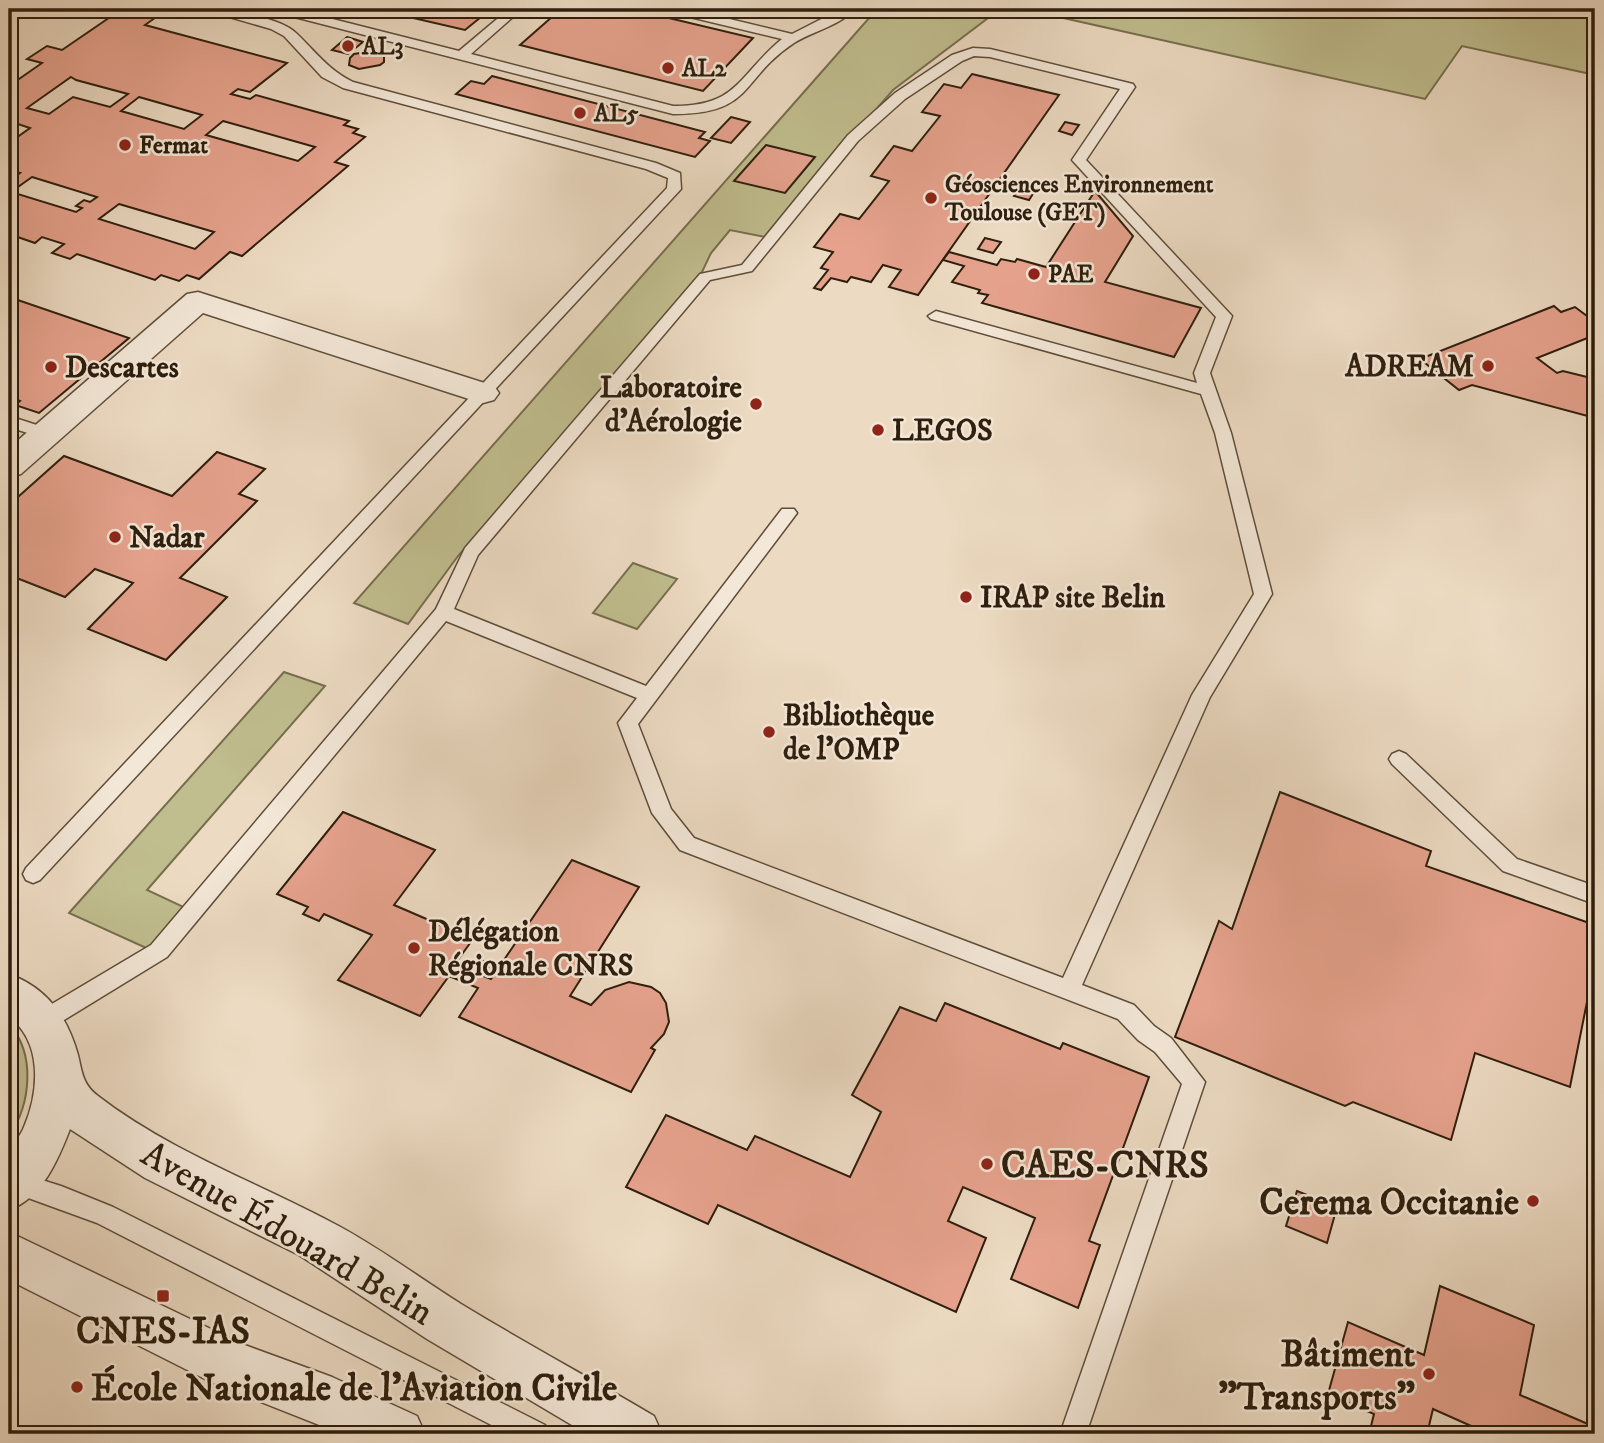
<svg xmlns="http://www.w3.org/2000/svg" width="1604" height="1443" viewBox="0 0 1604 1443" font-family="'IM FELL DW Pica',serif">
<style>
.green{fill:#c0bd8e;stroke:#776e4e;stroke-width:2}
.building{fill:#e6a28d;stroke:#2e1e0d;stroke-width:2;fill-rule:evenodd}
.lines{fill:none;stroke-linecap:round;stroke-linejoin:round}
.lane-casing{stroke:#5e4d3a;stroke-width:3}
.street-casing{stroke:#5e4d3a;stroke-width:3}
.lane{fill:#f3e7d7;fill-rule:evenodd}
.street{fill:#f3e7d7;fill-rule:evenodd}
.poi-dot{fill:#8f2418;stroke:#f3e7d7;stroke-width:2.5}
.labels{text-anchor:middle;stroke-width:5;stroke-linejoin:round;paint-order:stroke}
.far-poi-label{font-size:24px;font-weight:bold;fill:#2e1e0d;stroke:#f3e7d7;text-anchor:start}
.poi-label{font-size:30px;font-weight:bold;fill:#2e1e0d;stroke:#f3e7d7;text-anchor:start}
.near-poi-label{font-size:37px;font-weight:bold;fill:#2e1e0d;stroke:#f3e7d7;text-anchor:start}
.near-street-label{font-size:37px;fill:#2e1e0d;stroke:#f3e7d7}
</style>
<rect width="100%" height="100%" fill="#ecdac2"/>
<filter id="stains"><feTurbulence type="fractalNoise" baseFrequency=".00286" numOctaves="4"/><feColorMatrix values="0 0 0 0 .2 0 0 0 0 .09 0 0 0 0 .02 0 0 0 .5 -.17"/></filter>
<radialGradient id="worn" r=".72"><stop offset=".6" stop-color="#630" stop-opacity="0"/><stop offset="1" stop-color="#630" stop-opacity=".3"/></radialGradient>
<g class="green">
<path d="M 877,9 L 1000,9 L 893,90 L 765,237 L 730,230 L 711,253 L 702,272 L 458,556 L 408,624 L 354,603 Z"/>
<path d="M 1023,9 L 1595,9 L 1595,75 L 1462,46 L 1425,99 Z"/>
<path d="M 633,563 L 677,579 L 637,629 L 593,613 Z"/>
<path d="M 284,672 L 325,686 L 147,890 L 190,910 L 155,952 L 69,913 Z"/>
<path d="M 9,1024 C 36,1054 31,1104 9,1136 Z"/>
</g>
<g class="building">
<path d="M 122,9 L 137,9 L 159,15 L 145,25 L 287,63 L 250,92 L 238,89 L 231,94 L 250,99 L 256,95 L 349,121 L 344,125 L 358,129 L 353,133 L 365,137 L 335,162 L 348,166 L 242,256 L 230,252 L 199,279 L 187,275 L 179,281 L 161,275 L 155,280 L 77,254 L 70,259 L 52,253 L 64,244 L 42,237 L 35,243 L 9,234 L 9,181 L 20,173 L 9,170 L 9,143 L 30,128 L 9,121 L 9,86 L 42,63 L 27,59 L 47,46 L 62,50 ZM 71,77 L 76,80 L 128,94 L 110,107 L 73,97 L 49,114 L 27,108 ZM 139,97 L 202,115 L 184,129 L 121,111 ZM 223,121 L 315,147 L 298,161 L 206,135 ZM 32,177 L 97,197 L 90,202 L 84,200 L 76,206 L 82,208 L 76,212 L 11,192 ZM 119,204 L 214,232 L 195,249 L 99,219 Z"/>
<path d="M 386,9 L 491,9 L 465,30 L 383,11 Z"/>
<path d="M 561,9 L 631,9 L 753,38 L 703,91 L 520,45 Z"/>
<path d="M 347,37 L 363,42 L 348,54 L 332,50 Z"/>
<path d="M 374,51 L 384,55 L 384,62 L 380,65 L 359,69 L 349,65 L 350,58 L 354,54 Z"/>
<path d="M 972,74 L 1059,95 L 918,295 L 889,287 L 901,270 L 883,265 L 871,282 L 851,277 L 847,282 L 831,278 L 821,290 L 814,288 L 828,270 L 821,268 L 833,252 L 814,247 L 840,214 L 859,219 L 889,181 L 871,176 L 894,146 L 912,151 L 940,116 L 922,112 L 944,84 L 961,88 Z"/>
<path d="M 492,76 L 705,132 L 699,138 L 710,141 L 695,157 L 456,94 L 471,81 L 484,84 Z"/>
<path d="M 731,117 L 750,122 L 731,143 L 711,138 Z"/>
<path d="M 1065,122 L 1079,125 L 1072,135 L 1059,131 Z"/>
<path d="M 766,145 L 815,157 L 785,193 L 734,181 Z"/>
<path d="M 1021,186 L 1036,189 L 1029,200 L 1014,196 Z"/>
<path d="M 1095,191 L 1133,236 L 1105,282 L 1201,308 L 1174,357 L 982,303 L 988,295 L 978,293 L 980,290 L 952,282 L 964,266 L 943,260 L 949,252 L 997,265 L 1001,259 L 1015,262 L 1017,259 L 1046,267 Z"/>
<path d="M 985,238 L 1001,242 L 993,253 L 978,249 Z"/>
<path d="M 9,297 L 129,338 L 39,413 L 15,405 L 20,401 L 9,396 Z"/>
<path d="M 1554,306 L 1561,312 L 1575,307 L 1595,322 L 1595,335 L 1537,358 L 1557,373 L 1563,371 L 1591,378 L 1595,361 L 1595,418 L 1472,385 L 1459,390 L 1420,359 Z"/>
<path d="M 217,452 L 265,469 L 239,494 L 257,501 L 180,578 L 227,597 L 166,660 L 88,629 L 133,583 L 95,569 L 65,597 L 9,575 L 9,505 L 64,456 L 172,496 Z"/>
<path d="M 1280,792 L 1431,851 L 1426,866 L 1595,925 L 1595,962 L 1570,1087 L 1475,1053 L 1451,1140 L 1353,1102 L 1345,1106 L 1175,1037 L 1219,921 L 1232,929 Z"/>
<path d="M 343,812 L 435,850 L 394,905 L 473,939 L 455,964 L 468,970 L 476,958 L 491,964 L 483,976 L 491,979 L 572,860 L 639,887 L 570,996 L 591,1005 L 605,990 L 629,982 L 651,987 L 660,993 L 666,1003 L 669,1022 L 664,1034 L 651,1048 L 655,1050 L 631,1092 L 459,1017 L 478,988 L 449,976 L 420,1016 L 338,980 L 372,935 L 324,914 L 319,921 L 303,914 L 308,907 L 277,894 Z"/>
<path d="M 945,1003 L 1060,1049 L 1063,1043 L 1149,1077 L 1089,1241 L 1100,1245 L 1078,1308 L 1011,1279 L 1035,1218 L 963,1187 L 948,1221 L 986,1238 L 956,1312 L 718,1205 L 708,1224 L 626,1187 L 666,1115 L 747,1150 L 755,1136 L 850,1177 L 881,1112 L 852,1095 L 900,1007 L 936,1021 Z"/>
<path d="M 1297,1191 L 1337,1207 L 1327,1243 L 1286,1226 Z"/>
<path d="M 1440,1286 L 1534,1325 L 1520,1395 L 1595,1427 L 1595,1434 L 1489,1434 L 1433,1409 L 1427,1434 L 1369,1434 L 1374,1414 L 1328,1394 L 1348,1322 L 1424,1355 Z"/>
</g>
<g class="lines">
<defs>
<g id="lane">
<path d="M 202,9 C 224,8 279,17 296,33 C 316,52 327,69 353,82 L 656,163 L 680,173 L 681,189 L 40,880 L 33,883 L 26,880 L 23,874 L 26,868 L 667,188 L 668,178 L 646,169 L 343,88 L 322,77 L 284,36 L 271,29 Z"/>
<path d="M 273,9 L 293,9 L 459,51 L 509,9 L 522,9 L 471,54 L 673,106 C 739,106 737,76 782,39 L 669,12 L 667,9 L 688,9 L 792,34 L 841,9 L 855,9 C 839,26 813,31 794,43 C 739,79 755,114 673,114 L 275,12 Z"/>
<path d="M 973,48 L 990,49 L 1133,84 L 1135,87 L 1086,160 L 1232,316 L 1210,373 L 1231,433 L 1272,594 L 1210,697 L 1082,985 L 1134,1005 L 1154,1026 L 1171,1038 L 1205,1082 L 1086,1434 L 1060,1434 L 1182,1084 L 1155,1052 L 1138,1040 L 1118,1019 L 680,850 L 652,813 L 618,723 L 637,698 L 446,621 L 167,957 L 51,1028 L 43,1031 L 35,1028 L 32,1021 L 35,1014 L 151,945 L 436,609 L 465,548 L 700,274 L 742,265 L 848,135 L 895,93 L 952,55 ZM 974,56 L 990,57 L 1120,89 L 1072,160 L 1216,317 L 1194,373 L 1197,383 L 936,311 L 928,316 L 931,319 L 1201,394 L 1215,433 L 1254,594 L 1192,695 L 1063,978 L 694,838 L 671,809 L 638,724 L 794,517 L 797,513 L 794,509 L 782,509 L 646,686 L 454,609 L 478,555 L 710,280 L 752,271 L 858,141 L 905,99 L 962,61 Z"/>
<path d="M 9,416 L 52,430 L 54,434 L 46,439 L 9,427 Z"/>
<path d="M 1399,751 L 1406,754 L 1517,859 L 1595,886 L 1595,904 L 1503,871 L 1392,764 L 1389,759 L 1392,754 Z"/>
<path d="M 13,1171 L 61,1186 L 113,1207 L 545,1425 L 549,1434 L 509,1434 L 97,1223 L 9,1191 L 9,1173 Z"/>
</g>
<g id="street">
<path d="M 198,292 L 494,386 L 499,393 L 494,400 L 483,403 L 472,400 L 203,313 L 21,474 L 9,477 L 9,448 L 187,294 Z"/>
<path d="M 9,974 C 47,988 67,1016 78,1055 C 82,1071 82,1084 98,1096 C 168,1150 253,1181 331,1222 C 376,1245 418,1277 461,1304 C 525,1343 590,1378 654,1416 L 662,1434 L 587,1434 L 427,1339 L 299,1255 L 145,1178 L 70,1129 C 58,1160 42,1198 9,1210 C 9,1193 5,1172 9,1156 C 11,1146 20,1137 24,1127 C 39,1092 43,1042 9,1017 Z"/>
<path d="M 9,1232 L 242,1344 L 332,1377 L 417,1416 L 425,1434 L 342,1434 L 213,1383 L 9,1280 Z"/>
</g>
</defs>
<use href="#lane" class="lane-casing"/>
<use href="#street" class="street-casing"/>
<use href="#lane" class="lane"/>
<use href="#street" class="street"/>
</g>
<g class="poi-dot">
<circle cx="348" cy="46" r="7"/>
<circle cx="668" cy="68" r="7"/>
<circle cx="580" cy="113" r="7"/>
<circle cx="125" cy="145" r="7"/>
<circle cx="931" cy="198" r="7"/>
<circle cx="1034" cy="274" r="7"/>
<circle cx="1488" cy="366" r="7"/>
<circle cx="51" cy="367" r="7"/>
<circle cx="756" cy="404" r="7"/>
<circle cx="878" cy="430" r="7"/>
<circle cx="115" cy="537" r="7"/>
<circle cx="966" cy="597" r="7"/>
<circle cx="769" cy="732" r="7"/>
<circle cx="414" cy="948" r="7"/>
<circle cx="987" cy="1164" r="7"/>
<circle cx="1533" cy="1201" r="7"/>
<rect x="156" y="1289" width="14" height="14" rx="3.5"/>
<circle cx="1429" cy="1374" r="7"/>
<circle cx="77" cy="1387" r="7"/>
</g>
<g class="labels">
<g class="far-poi-label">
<text x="362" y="54">AL3</text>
<text x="682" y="76">AL2</text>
<text x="594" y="121">AL5</text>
<text x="139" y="153">Fermat</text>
<text x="945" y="192">Géosciences Environnement<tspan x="945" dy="28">Toulouse (GET)</tspan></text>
<text x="1048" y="282">PAE</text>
</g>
<g class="poi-label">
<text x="1474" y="376" text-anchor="end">ADREAM</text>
<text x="65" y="377">Descartes</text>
<text x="742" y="397" text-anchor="end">Laboratoire<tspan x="742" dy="34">d'Aérologie</tspan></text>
<text x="892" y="440">LEGOS</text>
<text x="129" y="547">Nadar</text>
<text x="980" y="607">IRAP site Belin</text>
<text x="783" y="725">Bibliothèque<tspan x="783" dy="34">de l'OMP</tspan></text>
<text x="428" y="941">Délégation<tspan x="428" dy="34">Régionale CNRS</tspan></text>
</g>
<g class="near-poi-label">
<text x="1001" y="1177">CAES-CNRS</text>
<text x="1519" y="1214" text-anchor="end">Cerema Occitanie</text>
<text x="163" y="1343" text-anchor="middle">CNES-IAS</text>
<text x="1415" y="1366" text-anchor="end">Bâtiment<tspan x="1415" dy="43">"Transports"</tspan></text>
<text x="91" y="1400">École Nationale de l'Aviation Civile</text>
</g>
<g class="near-street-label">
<text transform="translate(288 1232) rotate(30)" y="13">Avenue Édouard Belin</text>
</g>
</g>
<rect width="1604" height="1443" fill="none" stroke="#ecdac2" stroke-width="35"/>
<rect x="10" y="10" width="1583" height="1422" fill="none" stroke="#2e1e0d" stroke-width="3.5"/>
<rect x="18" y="18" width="1569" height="1408" fill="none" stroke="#2e1e0d" stroke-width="2"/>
<rect width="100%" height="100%" filter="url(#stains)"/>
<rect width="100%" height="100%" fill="url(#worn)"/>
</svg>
